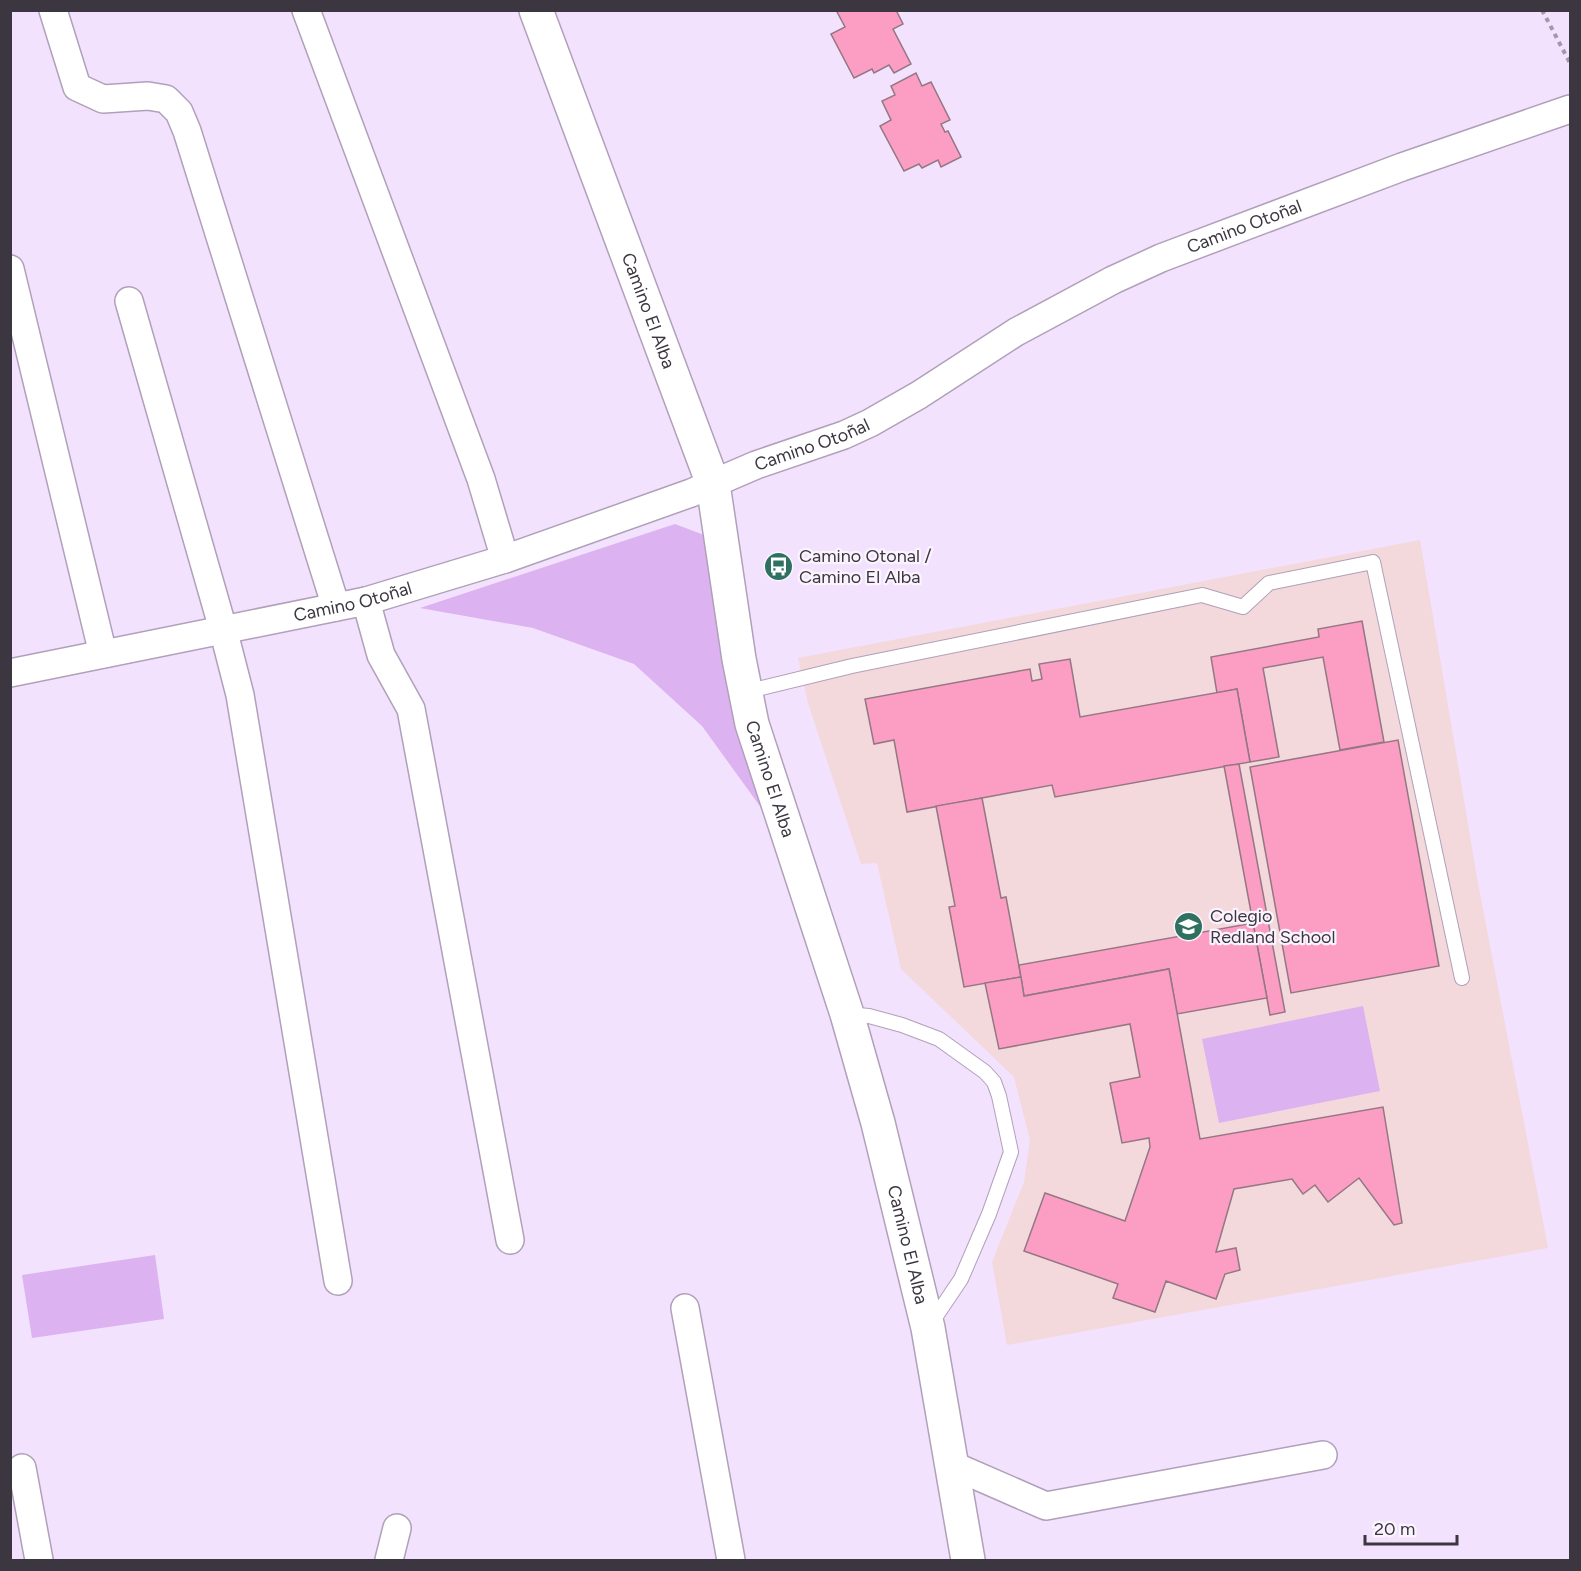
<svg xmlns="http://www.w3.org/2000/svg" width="1581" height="1571" viewBox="0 0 1581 1571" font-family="Figtree,sans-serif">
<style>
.education{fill:#f3d8dc}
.green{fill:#dcb2f1}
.building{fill:#fc9ec4;stroke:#947782;stroke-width:1.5}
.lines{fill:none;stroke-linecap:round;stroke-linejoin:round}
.lane-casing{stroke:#b0a0b9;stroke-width:16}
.street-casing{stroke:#b0a0b9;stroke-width:30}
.secondary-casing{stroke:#b0a0b9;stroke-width:36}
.path{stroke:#a397aa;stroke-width:4;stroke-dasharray:4.5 4.5;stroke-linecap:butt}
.lane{stroke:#fff;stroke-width:14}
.street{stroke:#fff;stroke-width:27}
.secondary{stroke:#fff;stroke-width:33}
.labels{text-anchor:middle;stroke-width:4.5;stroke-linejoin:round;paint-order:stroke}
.street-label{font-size:18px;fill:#3c3640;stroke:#fbf4fe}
.poi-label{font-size:18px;fill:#3c3640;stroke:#fbf4fe;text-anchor:start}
</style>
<rect width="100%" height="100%" fill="#f3e2fd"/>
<path class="education" d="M 1420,540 L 1478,883 L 1548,1248 L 1007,1345 L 992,1262 L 1024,1182 L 1030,1140 L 1014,1077 L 901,969 L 877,863 L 861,864 L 808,703 L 798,658 Z"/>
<g class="green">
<path d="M 675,524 L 704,535 L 731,704 L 780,834 L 702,726 L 634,664 L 533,628 L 420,608 Z"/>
<path d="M 1363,1006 L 1380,1091 L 1219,1123 L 1202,1039 Z"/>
<path d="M 155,1255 L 164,1319 L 32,1338 L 22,1275 Z"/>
</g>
<g class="building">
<path d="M 836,10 L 896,10 L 903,24 L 893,29 L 911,64 L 894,73 L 889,65 L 874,73 L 872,69 L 854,78 L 831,34 L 845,27 Z"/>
<path d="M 916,73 L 922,86 L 931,82 L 950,120 L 941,124 L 945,132 L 948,131 L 961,157 L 941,167 L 938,160 L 922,168 L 919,164 L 904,171 L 880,126 L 891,120 L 882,101 L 895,95 L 891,86 Z"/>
<path d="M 1362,621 L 1384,742 L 1340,750 L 1323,657 L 1263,668 L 1279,757 L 1250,762 L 1237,689 L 1217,693 L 1211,657 L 1319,637 L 1318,629 Z"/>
<path d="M 1070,659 L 1080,717 L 1237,689 L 1250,762 L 1055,797 L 1052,785 L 907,812 L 894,740 L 874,744 L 865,699 L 1030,669 L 1032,681 L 1042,679 L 1039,664 Z"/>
<path d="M 1398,740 L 1439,966 L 1291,993 L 1250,767 Z"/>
<path d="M 1239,764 L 1285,1012 L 1270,1015 L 1224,766 Z"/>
<path d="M 982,798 L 1001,898 L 1006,897 L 1021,977 L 964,987 L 949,907 L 955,906 L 936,806 Z"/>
<path d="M 1253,923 L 1267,998 L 1177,1014 L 1169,969 L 1024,996 L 1019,965 Z"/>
<path d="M 1169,969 L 1200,1139 L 1383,1107 L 1402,1223 L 1394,1225 L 1359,1178 L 1328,1202 L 1315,1185 L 1303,1194 L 1292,1179 L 1234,1189 L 1216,1252 L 1236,1248 L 1240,1270 L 1225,1274 L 1216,1299 L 1166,1281 L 1155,1312 L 1113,1298 L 1118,1284 L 1024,1251 L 1045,1193 L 1125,1221 L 1150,1147 L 1149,1138 L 1122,1143 L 1110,1083 L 1140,1077 L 1130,1024 L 999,1049 L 985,983 L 1021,977 L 1024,996 Z"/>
</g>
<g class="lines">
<defs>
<g id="lane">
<path d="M 745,692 L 852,666 L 1202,595 L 1243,607 L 1269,583 L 1373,562 L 1462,978"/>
<path d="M 847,1014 L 869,1016 L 902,1025 L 939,1039 L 985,1072 L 994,1082 L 999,1096 L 1011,1152 L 989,1214 L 961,1279 L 930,1325"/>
</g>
<g id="street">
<path d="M 53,10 L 77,87 L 103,99 L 148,96 L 166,99 L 179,112 L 187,131 L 336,607"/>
<path d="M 306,10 L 481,479 L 505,559"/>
<path d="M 10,269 L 103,654"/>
<path d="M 129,301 L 223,629 L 240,695 L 338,1281"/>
<path d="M 366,601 L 381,655 L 411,709 L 510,1240"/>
<path id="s1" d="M 10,673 L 366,601 L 505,559 L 691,493 L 756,465 L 844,435 L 870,423 L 919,395 L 1016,332 L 1113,280 L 1161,258 L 1402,167 L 1570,109"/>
<path d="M 685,1308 L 731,1560"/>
<path d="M 952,1465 L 1046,1506 L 1323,1455"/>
<path d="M 22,1468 L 39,1560"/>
<path d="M 389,1560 L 397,1528"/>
</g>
<g id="secondary">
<path id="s2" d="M 536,10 L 713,484 L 739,659 L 752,724 L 847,1014 L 878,1123 L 928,1328 L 968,1560"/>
</g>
</defs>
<use href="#lane" class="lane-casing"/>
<use href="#street" class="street-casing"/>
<use href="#secondary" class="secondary-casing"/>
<path class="path" d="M 1542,10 L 1570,63"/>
<use href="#lane" class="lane"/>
<use href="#street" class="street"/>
<use href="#secondary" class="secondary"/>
</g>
<defs>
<symbol id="bus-disc" viewBox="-11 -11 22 22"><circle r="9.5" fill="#2f7160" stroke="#fbf4fe"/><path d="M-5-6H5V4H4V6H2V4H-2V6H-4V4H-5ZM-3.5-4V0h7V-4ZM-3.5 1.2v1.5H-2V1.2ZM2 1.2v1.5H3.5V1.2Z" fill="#fff"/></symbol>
<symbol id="school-disc" viewBox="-11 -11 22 22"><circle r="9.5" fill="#2f7160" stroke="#fbf4fe"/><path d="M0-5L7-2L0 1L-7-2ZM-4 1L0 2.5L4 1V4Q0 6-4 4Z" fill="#fff"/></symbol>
</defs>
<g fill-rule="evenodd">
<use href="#bus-disc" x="762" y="550" width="33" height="33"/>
<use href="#school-disc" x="1172" y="910" width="33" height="33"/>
</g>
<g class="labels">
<g class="street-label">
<text dy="6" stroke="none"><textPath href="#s1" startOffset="1322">Camino Otoñal</textPath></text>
<text dy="6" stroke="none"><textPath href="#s2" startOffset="321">Camino El Alba</textPath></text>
<text dy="6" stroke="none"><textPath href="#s1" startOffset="836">Camino Otoñal</textPath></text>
<text dy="6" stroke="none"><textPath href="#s1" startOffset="350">Camino Otoñal</textPath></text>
<text dy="6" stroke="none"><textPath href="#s2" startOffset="807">Camino El Alba</textPath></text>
<text dy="6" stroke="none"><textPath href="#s2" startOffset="1293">Camino El Alba</textPath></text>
</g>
<g class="poi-label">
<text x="799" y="562">Camino Otonal /<tspan x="799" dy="21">Camino El Alba</tspan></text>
<text x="1210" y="922">Colegio<tspan x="1210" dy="21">Redland School</tspan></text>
</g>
</g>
<rect width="1581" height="1571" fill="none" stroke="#3c3640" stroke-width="24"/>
<path d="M1365 1535v9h92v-9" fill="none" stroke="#3c3640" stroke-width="3"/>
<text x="1374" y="1535" font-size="18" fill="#3c3640" stroke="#fbf4fe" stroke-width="4.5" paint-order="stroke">20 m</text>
</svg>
